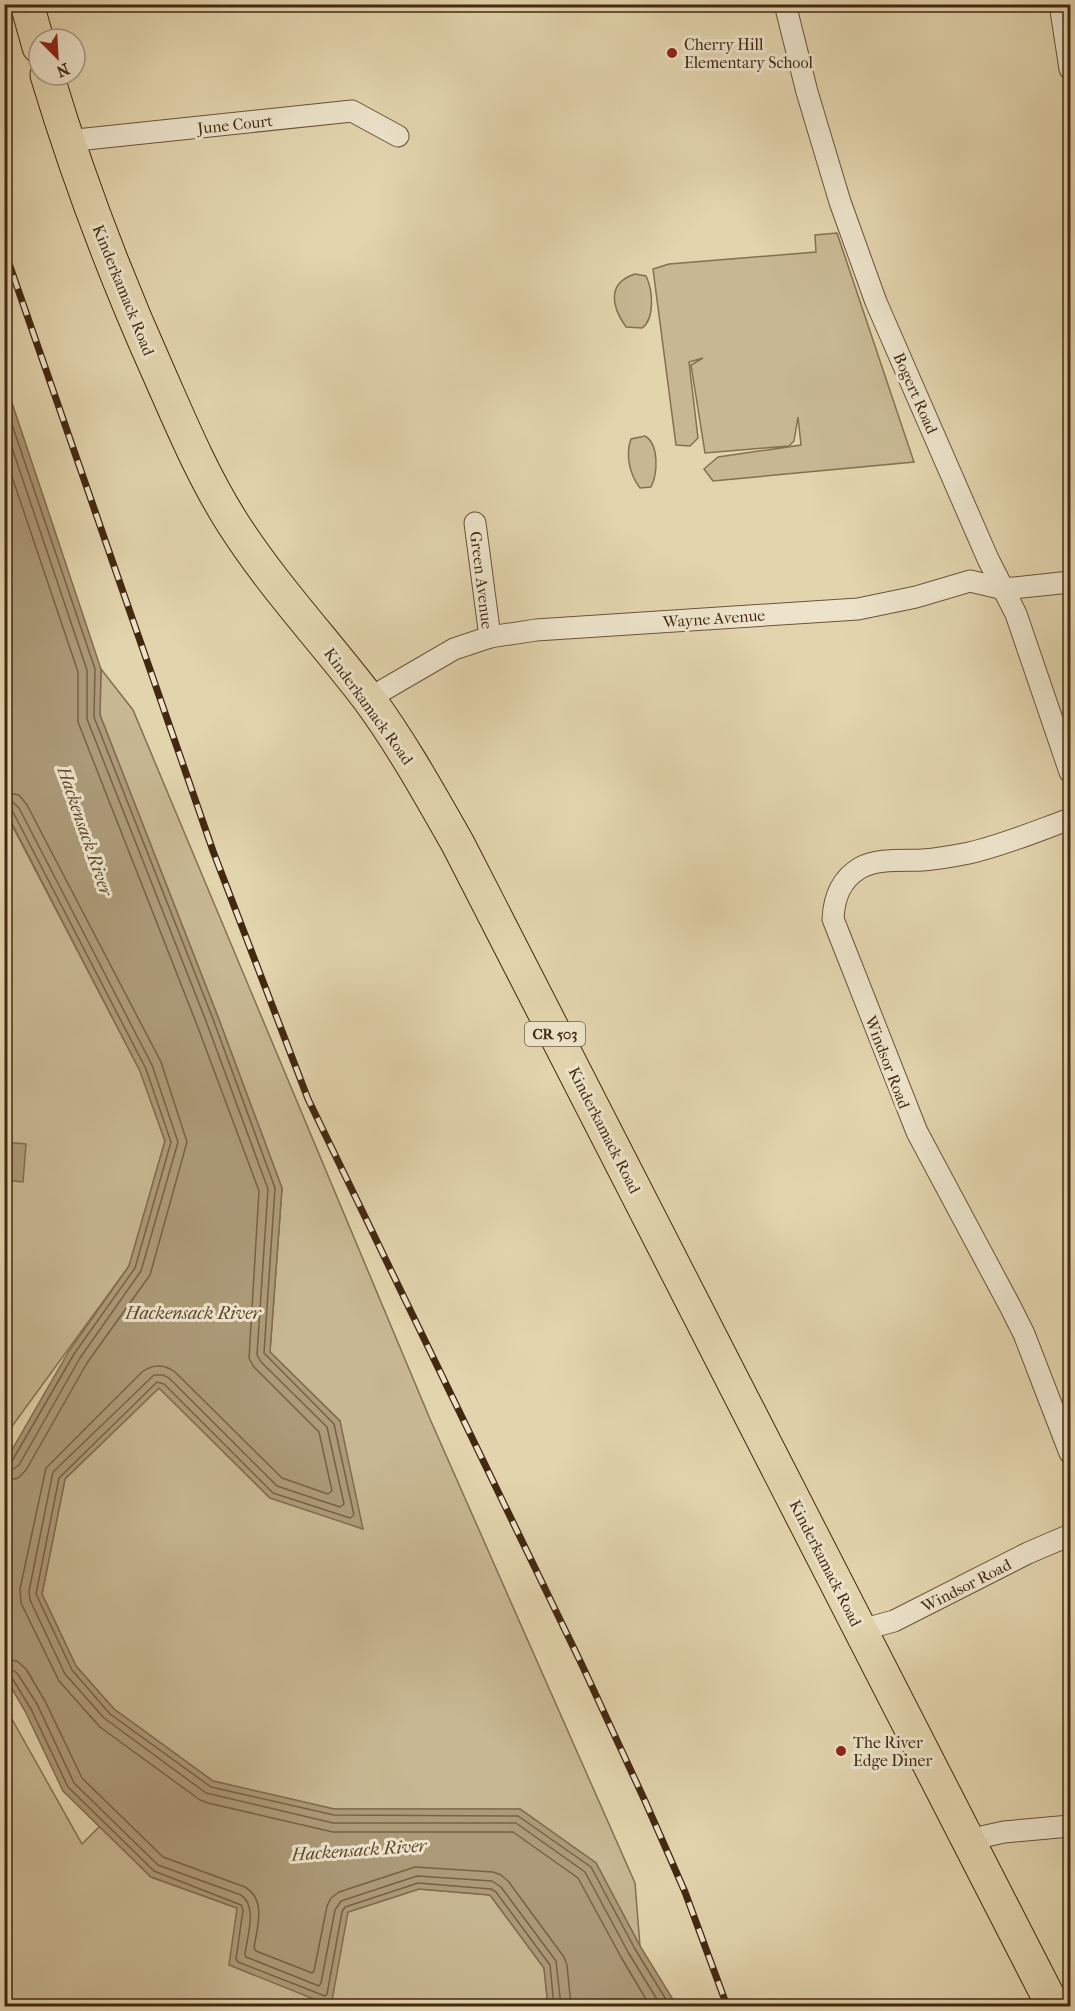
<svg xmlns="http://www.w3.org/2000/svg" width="1075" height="2011" viewBox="0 0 1075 2011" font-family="'IM FELL French Canon',serif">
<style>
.green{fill:#c7b792;stroke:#857052;stroke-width:1.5}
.water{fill:#ac9a78;stroke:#826c4f;stroke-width:1.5}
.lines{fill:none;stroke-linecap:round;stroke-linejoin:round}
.shore{stroke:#786144;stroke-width:1.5}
.street-casing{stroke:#6b5338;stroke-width:23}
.primary-casing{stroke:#432811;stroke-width:35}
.street{stroke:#ece3ca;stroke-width:21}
.primary{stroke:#e2d4ad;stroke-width:33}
.rail-casing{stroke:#432811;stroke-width:7}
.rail{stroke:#ece3ca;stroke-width:4.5;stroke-dasharray:14;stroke-linecap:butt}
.poi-dot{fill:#8f2418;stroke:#ece3ca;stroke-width:2}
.labels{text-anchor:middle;stroke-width:6;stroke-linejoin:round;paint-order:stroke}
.shield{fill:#ece3ca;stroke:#766048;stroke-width:1.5}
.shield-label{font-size:15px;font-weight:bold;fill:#432811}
.poi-label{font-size:16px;fill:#432811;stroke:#ece3ca;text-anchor:start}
.street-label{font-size:16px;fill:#432811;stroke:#ece3ca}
.water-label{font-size:18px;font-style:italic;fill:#5d442b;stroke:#ece3ca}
</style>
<rect width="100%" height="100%" fill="#e2d4ad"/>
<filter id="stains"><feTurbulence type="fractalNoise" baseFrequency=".00333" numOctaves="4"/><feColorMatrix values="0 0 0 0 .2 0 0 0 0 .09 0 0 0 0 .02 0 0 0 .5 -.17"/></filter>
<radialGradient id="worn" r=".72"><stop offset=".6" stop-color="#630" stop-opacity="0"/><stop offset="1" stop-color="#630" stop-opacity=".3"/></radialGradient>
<g class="green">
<path d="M 837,233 L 914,462 L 713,481 L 704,469 L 718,457 L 801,445 L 798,417 L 794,441 L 789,446 L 705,453 L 691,365 L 703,358 L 689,362 L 698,438 L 690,446 L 676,445 L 653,269 L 669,264 L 816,252 L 815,235 Z"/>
<path d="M 635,274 L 646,276 C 653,290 655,319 642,328 L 626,327 C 611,306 607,283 635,274 Z"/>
<path d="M 645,436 C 659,444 658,473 651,487 L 640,488 C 630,475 625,455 631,439 Z"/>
<path d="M 101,669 L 133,710 L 430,1419 L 635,1883 L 640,1946 L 596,1863 L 520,1809 L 334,1809 L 213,1781 L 114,1709 L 76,1666 L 42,1594 L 65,1479 L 159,1388 L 270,1498 L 340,1421 L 270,1352 L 282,1188 L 218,1017 L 100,715 Z"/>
<path d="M 4,810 L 140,1071 L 165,1141 L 129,1266 L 5,1436 Z"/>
<path d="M 4,1705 L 82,1844 L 100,1826 L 151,1877 L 237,1908 L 348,1912 L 419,1889 L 490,1895 L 544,1968 L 548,2006 L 5,2006 Z"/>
</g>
<g class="water">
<path d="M 5,382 L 101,669 L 100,715 L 218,1017 L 282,1188 L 270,1352 L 340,1421 L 363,1529 L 270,1498 L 159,1388 L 65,1479 L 42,1594 L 76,1666 L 114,1709 L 213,1781 L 334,1809 L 520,1809 L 596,1863 L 640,1946 L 677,2006 L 548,2006 L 544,1968 L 490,1895 L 419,1889 L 348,1912 L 331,2006 L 229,1965 L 237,1908 L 151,1877 L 63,1791 L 25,1711 L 5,1677 L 5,1462 L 69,1351 L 129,1266 L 165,1141 L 140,1071 L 5,810 Z"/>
<path d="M 5,1142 L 26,1144 L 23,1182 L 5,1180 Z"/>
</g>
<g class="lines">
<g class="shore">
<path d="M 4,401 L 95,669 L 94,717 L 213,1019 L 275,1188 L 264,1353 L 334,1424 L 354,1515 L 350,1518 L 273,1493 L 164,1384 L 157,1382 L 59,1478 L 36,1594 L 72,1670 L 110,1714 L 211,1787 L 334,1815 L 518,1816 L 591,1867 L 635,1949 L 670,2006"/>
<path d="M 4,424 L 87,670 L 87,719 L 206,1021 L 268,1189 L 257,1355 L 261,1362 L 327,1427 L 344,1504 L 340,1507 L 277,1486 L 169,1378 L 163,1375 L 154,1375 L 53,1472 L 29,1591 L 30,1600 L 65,1674 L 104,1718 L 206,1793 L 333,1823 L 516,1823 L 585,1872 L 628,1952 L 661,2006"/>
<path d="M 4,453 L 78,672 L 78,722 L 197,1025 L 259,1191 L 249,1358 L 254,1367 L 319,1432 L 332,1491 L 328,1494 L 282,1478 L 175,1372 C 164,1364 153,1364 142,1372 L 46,1468 L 20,1589 L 21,1603 L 59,1681 L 100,1727 L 200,1800 L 208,1803 L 333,1832 L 513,1832 L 578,1878 L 621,1957 L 650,2006"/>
<path d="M 4,792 L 19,795 L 27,805 L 161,1062 L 187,1142 L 150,1275 L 87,1363 L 26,1470 L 18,1478 L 4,1481"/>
<path d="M 4,801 L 13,802 L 19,808 L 152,1065 L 178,1142 L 141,1271 L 80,1358 L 19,1465 L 12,1470 L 4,1472"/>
<path d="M 4,808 L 9,809 L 13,812 L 146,1069 L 171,1142 L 135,1268 L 74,1354 L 12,1461 L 4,1464"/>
<path d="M 4,1659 L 17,1661 L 26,1669 L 45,1701 L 82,1778 L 163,1857 L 245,1887 C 267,1900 257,1927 254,1948 L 256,1951 L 312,1973 L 314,1971 L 327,1906 L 331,1898 L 339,1892 L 415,1867 L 493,1872 L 501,1875 L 508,1881 L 564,1957 L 567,1965 L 571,2006"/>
<path d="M 4,1668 L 11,1669 L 17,1673 L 37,1704 L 74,1783 L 158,1865 L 241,1895 C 258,1906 247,1937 245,1954 L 246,1957 L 319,1986 L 321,1983 L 335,1910 L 341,1901 L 417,1876 L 492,1881 L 501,1887 L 556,1961 L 561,2006"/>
<path d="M 4,1675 L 12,1678 L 31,1709 L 68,1787 L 154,1871 L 241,1905 L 243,1910 L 236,1959 L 238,1962 L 325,1996 L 327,1994 L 342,1912 L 345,1907 L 418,1883 L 491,1889 L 496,1892 L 550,1965 L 554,2006"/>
</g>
<defs>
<g id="street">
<path d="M 785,4 L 807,92 L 840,202 L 876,302 L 988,559 L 1016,614 L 1070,772"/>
<path d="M 1060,4 L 1070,69"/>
<path d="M 67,141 L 352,111 L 398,136"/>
<path d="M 475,523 L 490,637"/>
<path d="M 368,699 L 454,649 L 490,637 L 536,630 L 858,609 L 916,597 L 970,581 L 1004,589 L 1070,582"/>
<path d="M 1070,819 C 1037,831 1004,845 969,853 C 954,856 938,859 923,860 C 903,861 878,858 860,868 C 840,880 834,898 833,919 L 917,1132 L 1010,1306 L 1024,1334 L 1070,1453"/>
<path d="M 861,1630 L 894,1621 L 1028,1553 L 1070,1535"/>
<path d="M 968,1840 L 1004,1832 L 1070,1826"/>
</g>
<g id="primary">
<path d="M 27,4 L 39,47"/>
<path d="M 47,75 C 78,178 116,278 160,376 C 182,426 203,476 232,522 C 272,585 323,639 368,698 C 402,744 430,795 458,844 L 1053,2006"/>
</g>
</defs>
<use href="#street" class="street-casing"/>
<use href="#primary" class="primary-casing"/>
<use href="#street" class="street"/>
<use href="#primary" class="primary"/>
<defs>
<path id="rail" d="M 4,249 L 213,851 L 308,1099 L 582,1665 L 645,1801 L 685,1892 L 727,2006"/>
</defs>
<use href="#rail" class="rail-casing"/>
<use href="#rail" class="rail"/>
</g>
<g class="poi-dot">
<circle cx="672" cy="53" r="6"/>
<circle cx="841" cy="1751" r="6"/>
</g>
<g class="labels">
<rect class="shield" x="525" y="1022" width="60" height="24" rx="4.5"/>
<g class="shield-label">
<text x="555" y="1039">CR 503</text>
</g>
<g class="poi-label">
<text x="684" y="50">Cherry Hill<tspan x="684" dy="18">Elementary School</tspan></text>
<text x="853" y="1748">The River<tspan x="853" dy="18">Edge Diner</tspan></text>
</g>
<g class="street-label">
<text transform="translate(235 124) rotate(-6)" y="6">June Court</text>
<text transform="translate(124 290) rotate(68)" y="6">Kinderkamack Road</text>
<text transform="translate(916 393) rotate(66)" y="6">Bogert Road</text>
<text transform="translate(482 580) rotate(83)" y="6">Green Avenue</text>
<text transform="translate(714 618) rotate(-4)" y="6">Wayne Avenue</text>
<text transform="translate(369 706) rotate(54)" y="6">Kinderkamack Road</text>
<text transform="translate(888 1062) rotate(69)" y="6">Windsor Road</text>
<text transform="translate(605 1130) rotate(63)" y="6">Kinderkamack Road</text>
<text transform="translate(826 1563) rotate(63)" y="6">Kinderkamack Road</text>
<text transform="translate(966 1585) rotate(-27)" y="6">Windsor Road</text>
</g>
<g class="water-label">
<text transform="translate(85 831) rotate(71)" y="6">Hackensack River</text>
<text x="193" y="1319">Hackensack River</text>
<text transform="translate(359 1850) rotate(-4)" y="6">Hackensack River</text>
</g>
</g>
<rect width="1075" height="2011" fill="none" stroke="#e2d4ad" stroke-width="24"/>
<rect x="6" y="6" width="1063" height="1999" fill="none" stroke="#432811" stroke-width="3"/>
<rect x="12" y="12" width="1051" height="1987" fill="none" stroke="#432811" stroke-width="1.5"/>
<g transform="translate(57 57) rotate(156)"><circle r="28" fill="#ece3ca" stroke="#a89880" stroke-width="1.5"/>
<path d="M0-4.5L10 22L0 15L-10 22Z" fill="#8f2418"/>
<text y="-9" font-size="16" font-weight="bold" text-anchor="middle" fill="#432811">N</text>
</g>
<rect width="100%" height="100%" filter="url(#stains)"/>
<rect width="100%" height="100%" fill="url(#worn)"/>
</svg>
